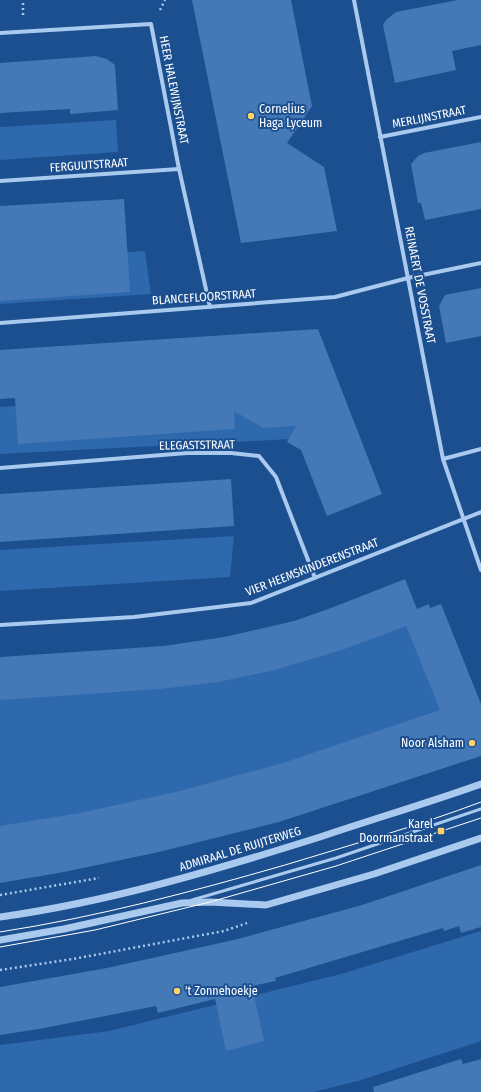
<svg xmlns="http://www.w3.org/2000/svg" width="481" height="1092" viewBox="0 0 481 1092" font-family="'Fira Sans Condensed',sans-serif">
<style>
.green{fill:#2e69ad}
.building{fill:#4478b7}
.lines{fill:none;stroke-linecap:round;stroke-linejoin:round}
.path{stroke:#a9c9ee;stroke-width:2.5;stroke-dasharray:2 3;stroke-linecap:butt}
.service{stroke:#a9c9ee;stroke-width:3}
.minor{stroke:#a9c9ee;stroke-width:4}
.tertiary{stroke:#a9c9ee;stroke-width:7}
.tram{stroke:#fff;stroke-width:1}
.poi-dot{fill:#ffd166;stroke:#1b4f8f;stroke-width:1.5}
.labels{text-anchor:middle;stroke-width:4;stroke-linejoin:round;paint-order:stroke}
.street-label{font-size:12px;fill:#fff;stroke:#1b4f8f}
.poi-label{font-size:12px;fill:#fff;stroke:#1b4f8f;text-anchor:start}
</style>
<rect width="100%" height="100%" fill="#1b4f8f"/>
<g class="green">
<path d="M 116,120 L 118,152 L 0,160 L 0,127 Z"/>
<path d="M 145,251 L 151,294 L 0,304 L 0,261 Z"/>
<path d="M 302,387 L 310,438 L 0,454 L 0,407 Z"/>
<path d="M 234,536 L 230,577 L 0,591 L 0,550 Z"/>
<path d="M 413,611 L 458,720 L 0,851 L 0,676 Z"/>
<path d="M 481,931 L 481,1041 L 358,1081 L 314,1092 L 0,1092 L 0,1045 L 109,1031 L 341,974 Z"/>
</g>
<g class="building">
<path d="M 192,0 L 291,0 L 312,106 L 287,143 L 324,167 L 337,231 L 241,243 Z"/>
<path d="M 458,0 L 481,0 L 481,45 L 452,51 L 456,70 L 395,83 L 383,25 L 386,20 L 396,12 Z"/>
<path d="M 96,56 L 107,59 L 115,65 L 118,110 L 70,114 L 70,109 L 0,113 L 0,63 Z"/>
<path d="M 481,142 L 481,209 L 425,220 L 421,203 L 418,203 L 411,164 L 418,156 L 424,153 Z"/>
<path d="M 124,199 L 130,292 L 0,301 L 0,206 Z"/>
<path d="M 481,288 L 481,336 L 446,343 L 439,306 L 445,295 Z"/>
<path d="M 318,329 L 382,494 L 327,516 L 301,450 L 287,442 L 296,426 L 263,428 L 234,411 L 235,429 L 18,444 L 15,398 L 0,399 L 0,350 Z"/>
<path d="M 231,479 L 234,526 L 0,542 L 0,494 Z"/>
<path d="M 405,579 L 417,609 L 429,604 L 430,608 L 441,604 L 481,704 L 481,756 L 279,822 L 159,852 L 64,872 L 0,883 L 0,826 L 80,813 L 180,791 L 283,763 L 440,710 L 406,626 L 342,650 L 271,671 L 218,682 L 160,689 L 0,700 L 0,657 L 164,646 L 224,637 L 294,621 L 331,608 Z"/>
<path d="M 481,865 L 481,927 L 461,933 L 459,926 L 444,931 L 443,928 L 275,978 L 276,981 L 252,986 L 264,1041 L 226,1051 L 215,999 L 158,1013 L 156,1006 L 39,1029 L 0,1035 L 0,987 L 107,968 L 238,939 L 362,905 Z"/>
<path d="M 461,1059 L 463,1064 L 481,1059 L 481,1092 L 374,1092 L 373,1087 Z"/>
</g>
<g class="lines">
<g class="path">
<path d="M 160,10 L 165,0"/>
<path d="M 23,15 L 23,0"/>
<path d="M 0,895 L 99,878"/>
<path d="M 0,970 L 73,959 L 224,931 L 247,923"/>
</g>
<path class="service" d="M 192,900 L 336,858 L 481,809"/>
<g class="minor">
<path d="M 354,0 L 443,459 L 481,570"/>
<path d="M 0,33 L 151,24 L 179,169 L 210,307"/>
<path d="M 380,137 L 481,117"/>
<path d="M 0,181 L 179,169"/>
<path d="M 0,323 L 335,297 L 408,278 L 481,263"/>
<path d="M 443,459 L 481,449"/>
<path d="M 0,468 L 187,453 L 231,453 L 259,456 L 276,477 L 315,578"/>
<path d="M 0,625 L 134,617 L 251,603 L 481,512"/>
</g>
<g class="tertiary">
<path d="M 0,917 C 109,902 215,870 320,837 C 373,819 428,803 481,784"/>
<path d="M 0,940 L 64,929 L 182,903 L 210,902 L 266,905 L 374,874 L 481,838"/>
</g>
<g class="tram">
<path d="M 0,932 C 97,917 191,892 285,865 C 351,845 417,826 481,802"/>
<path d="M 0,947 L 95,930 L 210,902 L 336,866 L 481,818"/>
</g>
</g>
<g class="poi-dot">
<circle cx="251" cy="116" r="4"/>
<circle cx="472" cy="743" r="4"/>
<rect x="437" y="827" width="8" height="8" rx="2"/>
<circle cx="177" cy="991" r="4"/>
</g>
<g class="labels">
<g class="street-label">
<text transform="translate(174 90) rotate(79)" y="4">HEER HALEWIJNSTRAAT</text>
<text transform="translate(429 117) rotate(-11)" y="4">MERLIJNSTRAAT</text>
<text transform="translate(89 165) rotate(-4)" y="4">FERGUUTSTRAAT</text>
<text transform="translate(420 285) rotate(79)" y="4">REINAERT DE VOSSTRAAT</text>
<text transform="translate(204 297) rotate(-4)" y="4">BLANCEFLOORSTRAAT</text>
<text transform="translate(197 445) rotate(-1)" y="4">ELEGASTSTRAAT</text>
<text transform="translate(312 567) rotate(-21)" y="4">VIER HEEMSKINDERENSTRAAT</text>
<text transform="translate(240 849) rotate(-17)" y="4">ADMIRAAL DE RUIJTERWEG</text>
</g>
<g class="poi-label">
<text x="259" y="113">Cornelius<tspan x="259" dy="14">Haga Lyceum</tspan></text>
<text x="464" y="747" text-anchor="end">Noor Alsham</text>
<text x="433" y="828" text-anchor="end">Karel<tspan x="433" dy="14">Doormanstraat</tspan></text>
<text x="185" y="995">'t Zonnehoekje</text>
</g>
</g>
</svg>
